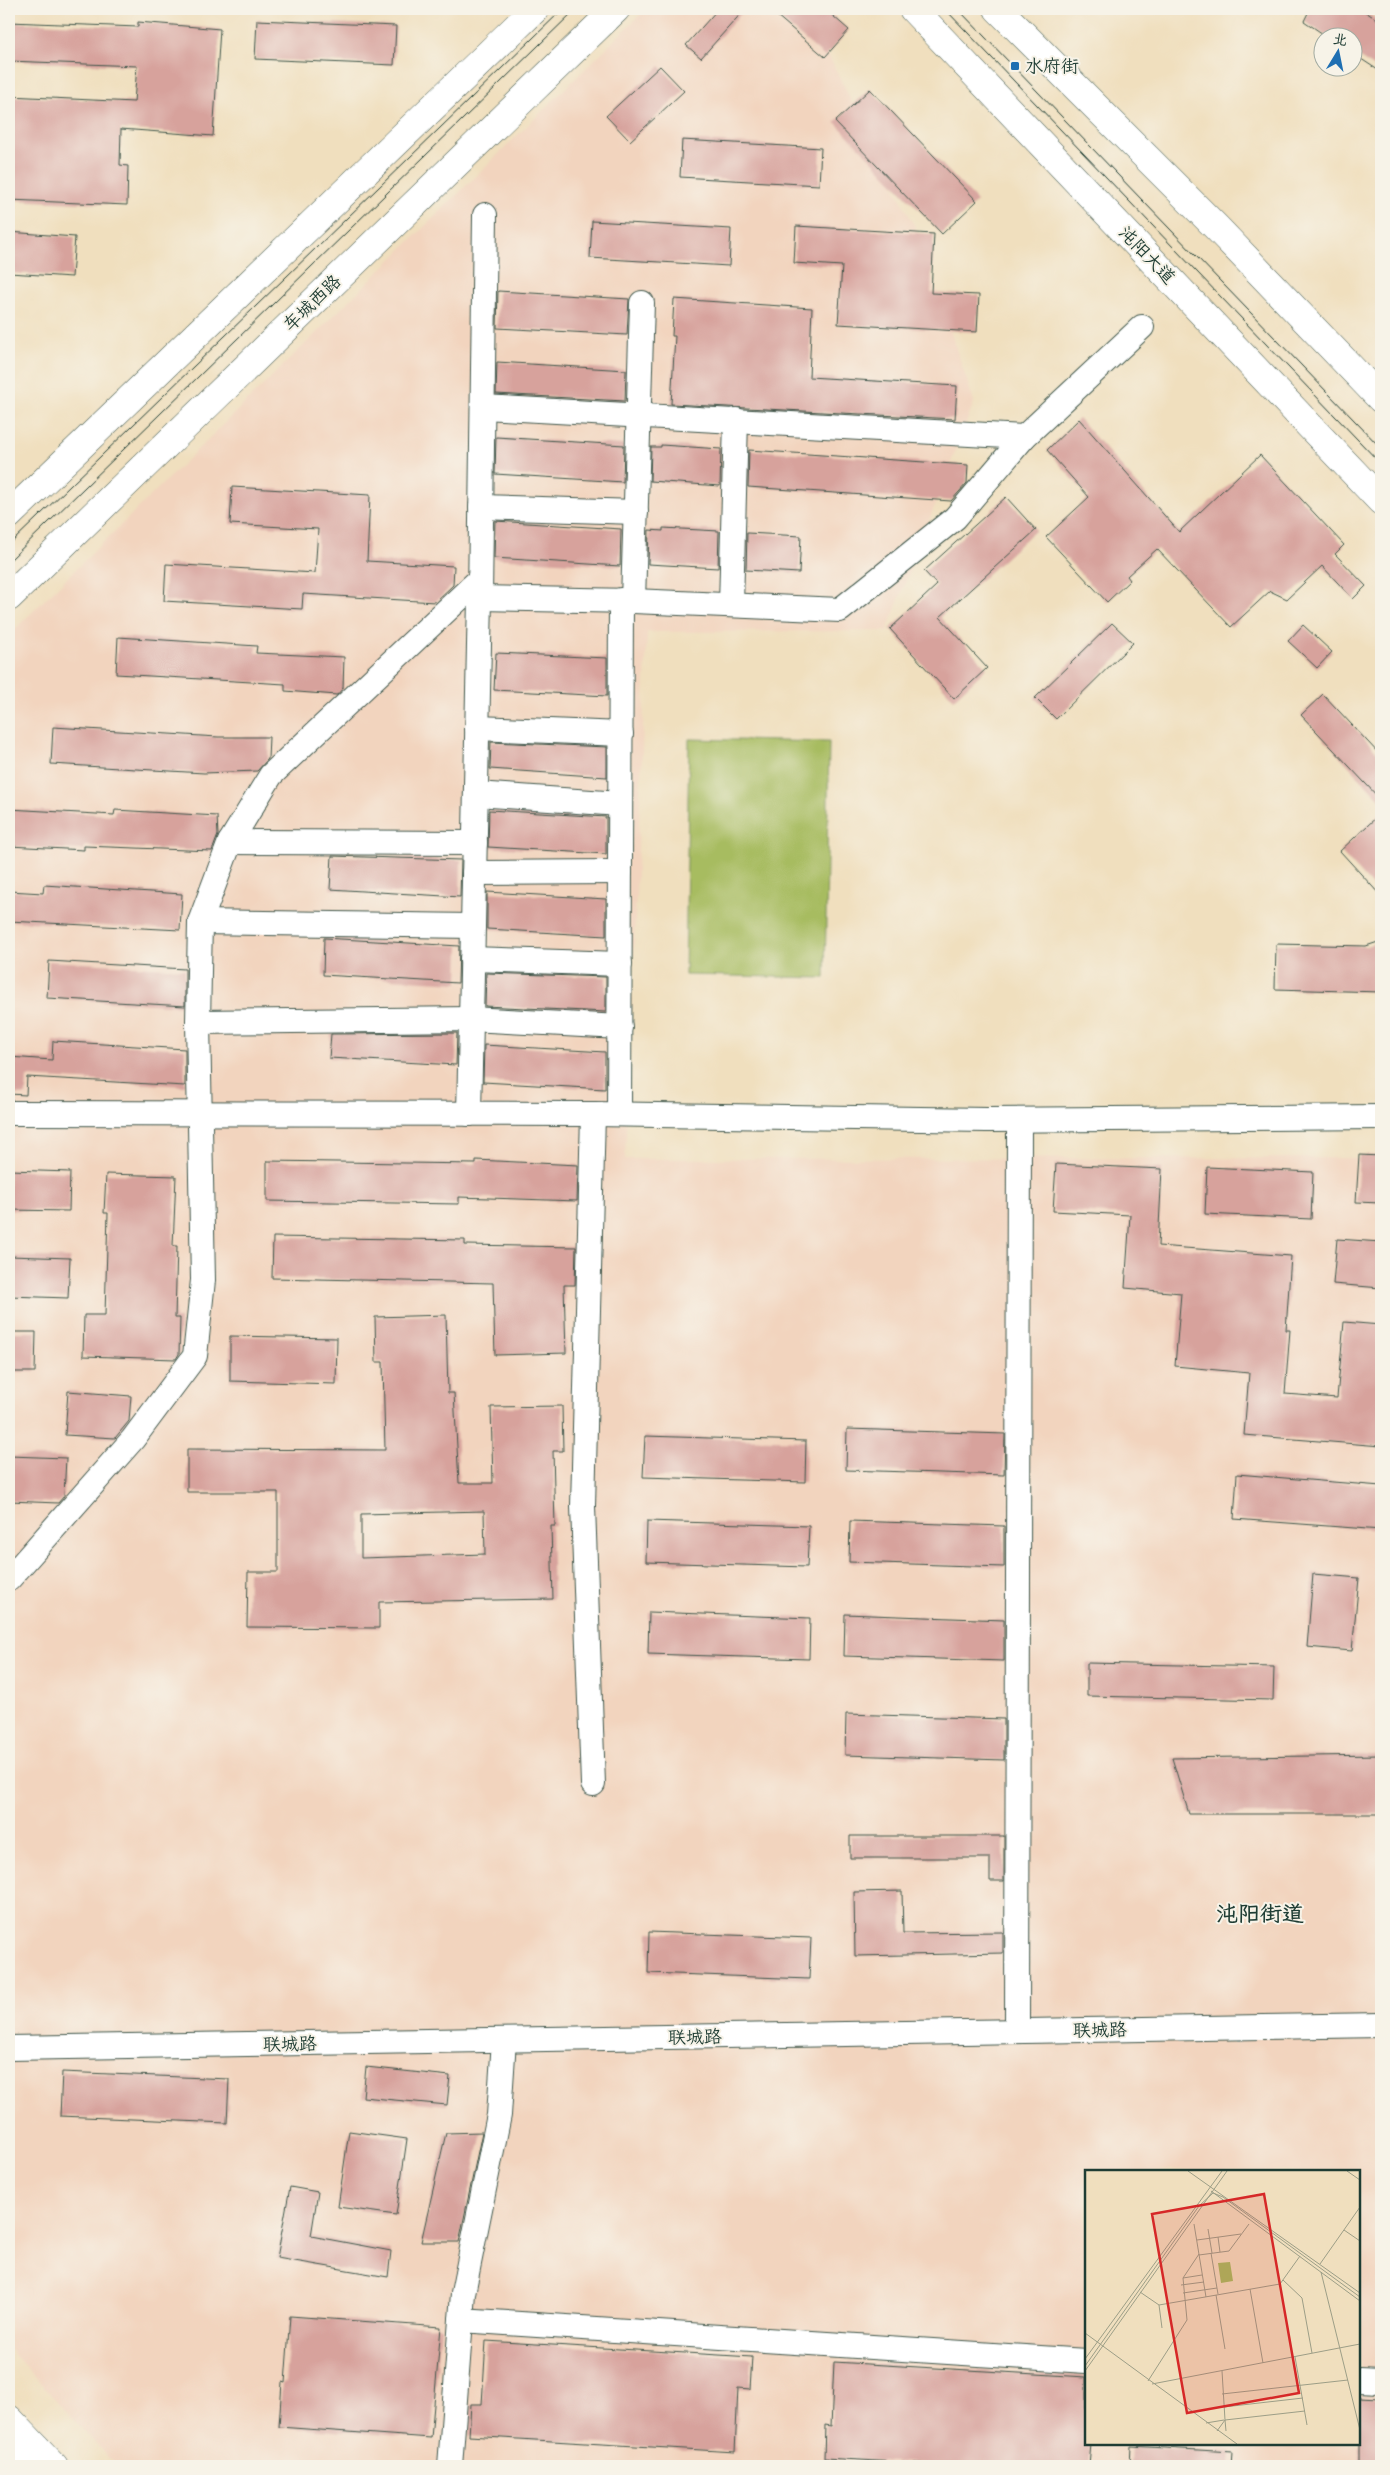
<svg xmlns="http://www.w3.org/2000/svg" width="1390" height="2475" viewBox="0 0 1390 2475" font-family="Itim,'LXGW WenKai TC',sans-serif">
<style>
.built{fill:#f2d4be;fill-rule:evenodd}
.green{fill:#a7bc61;stroke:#637c4a}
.building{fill:#d7a29c;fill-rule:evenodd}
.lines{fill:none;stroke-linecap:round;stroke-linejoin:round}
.street-casing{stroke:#3e5549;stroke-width:26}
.secondary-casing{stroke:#3e5549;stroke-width:29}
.street{stroke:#fff;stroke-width:24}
.secondary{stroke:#fff;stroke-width:28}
.tram{stroke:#1f3d34;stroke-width:1}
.poi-dot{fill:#1f6fb2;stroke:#f7f3e8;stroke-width:2}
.labels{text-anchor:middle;stroke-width:4;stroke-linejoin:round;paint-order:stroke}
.poi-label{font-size:18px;fill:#1f3d34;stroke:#f7f3e8;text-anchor:start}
.street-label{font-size:18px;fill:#1f3d34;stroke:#f7f3e8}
.district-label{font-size:22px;font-weight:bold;fill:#1f3d34;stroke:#f7f3e8}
.inset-road{fill:none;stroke:#9c9e87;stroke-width:1}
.view{fill:#d62828;fill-opacity:0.15;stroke:#d62828;stroke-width:2.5}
.inset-edge{fill:none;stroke:#1f3d34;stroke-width:2.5}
</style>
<rect width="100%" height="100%" fill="#f7f3e8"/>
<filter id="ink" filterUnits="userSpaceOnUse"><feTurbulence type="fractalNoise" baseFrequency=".02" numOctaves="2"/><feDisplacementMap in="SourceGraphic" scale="10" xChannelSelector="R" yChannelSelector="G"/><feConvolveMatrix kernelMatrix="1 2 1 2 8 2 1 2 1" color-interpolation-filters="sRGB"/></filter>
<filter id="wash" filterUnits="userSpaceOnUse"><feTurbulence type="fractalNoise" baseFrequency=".0096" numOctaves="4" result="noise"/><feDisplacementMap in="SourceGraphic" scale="20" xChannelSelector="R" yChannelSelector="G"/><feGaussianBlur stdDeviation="1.12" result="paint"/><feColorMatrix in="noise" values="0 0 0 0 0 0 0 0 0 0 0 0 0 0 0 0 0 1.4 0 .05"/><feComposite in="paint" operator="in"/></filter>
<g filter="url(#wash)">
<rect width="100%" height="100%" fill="#f0dfbe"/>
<path class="built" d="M 646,9 L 805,9 L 916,229 L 974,402 L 887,631 L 647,632 L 625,1159 L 1381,1158 L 1381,2466 L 117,2466 L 9,2349 L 9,635 ZM 1086,2171 L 1359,2171 L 1359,2444 L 1086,2444 Z"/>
<path class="green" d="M 689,739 L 829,742 L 825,978 L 685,975 Z"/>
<g id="blocks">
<g class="building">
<path d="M 718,9 L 745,9 L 701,58 L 686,45 Z"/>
<path d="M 769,9 L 825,9 L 849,30 L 825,57 Z"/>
<path d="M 1310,9 L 1361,9 L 1381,22 L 1381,72 L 1352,53 L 1352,38 L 1329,38 L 1304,21 Z"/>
<path d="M 257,20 L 396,26 L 394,65 L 255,59 Z"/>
<path d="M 9,22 L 138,27 L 138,22 L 220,29 L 213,136 L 121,129 L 120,165 L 128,166 L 127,205 L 9,200 L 9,96 L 134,102 L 137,66 L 9,61 Z"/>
<path d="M 660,66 L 684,91 L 630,141 L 606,116 Z"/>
<path d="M 870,89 L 977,201 L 942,234 L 835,122 Z"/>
<path d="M 682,140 L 821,148 L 819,185 L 680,177 Z"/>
<path d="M 592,221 L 731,229 L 729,266 L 590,258 Z"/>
<path d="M 796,226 L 934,234 L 931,293 L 979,295 L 977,332 L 838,324 L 842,266 L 794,263 Z"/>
<path d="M 9,232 L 75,237 L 72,277 L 9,273 Z"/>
<path d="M 498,291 L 629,299 L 627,335 L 497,328 Z"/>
<path d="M 674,299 L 812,308 L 809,377 L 957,386 L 955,419 L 671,404 L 675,336 L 672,336 Z"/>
<path d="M 497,362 L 626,370 L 625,401 L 496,394 Z"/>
<path d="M 1079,419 L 1179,532 L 1260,455 L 1344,545 L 1335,554 L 1366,586 L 1353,599 L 1322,566 L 1287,599 L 1270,591 L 1231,627 L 1157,549 L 1127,576 L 1130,580 L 1107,602 L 1046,537 L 1089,497 L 1047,450 Z"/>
<path d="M 496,437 L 624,445 L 623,482 L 495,474 Z"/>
<path d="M 661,445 L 721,449 L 720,486 L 650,481 L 651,447 L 661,447 Z"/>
<path d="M 749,450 L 968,465 L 967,483 L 951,501 L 748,487 Z"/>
<path d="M 232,487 L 370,495 L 367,561 L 454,566 L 453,585 L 435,602 L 303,594 L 302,609 L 164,601 L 166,564 L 315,573 L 318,529 L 230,524 Z"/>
<path d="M 1006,497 L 1036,530 L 940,617 L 987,668 L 954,699 L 890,629 L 937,585 L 924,571 Z"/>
<path d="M 495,521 L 621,529 L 620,566 L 494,558 Z"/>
<path d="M 663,528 L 719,531 L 718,568 L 648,564 L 649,530 L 663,531 Z"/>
<path d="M 747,533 L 801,536 L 799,573 L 746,570 Z"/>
<path d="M 1112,623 L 1133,643 L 1056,719 L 1035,698 Z"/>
<path d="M 1303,625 L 1332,652 L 1317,668 L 1288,641 Z"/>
<path d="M 118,637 L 257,646 L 256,653 L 344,657 L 343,688 L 337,695 L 285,691 L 285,684 L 116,674 Z"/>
<path d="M 496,653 L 607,658 L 607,696 L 494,690 Z"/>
<path d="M 1323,694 L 1381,756 L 1381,800 L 1301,715 Z"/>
<path d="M 53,727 L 218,737 L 269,737 L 268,759 L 257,771 L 204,773 L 51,764 Z"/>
<path d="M 491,742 L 607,747 L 607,777 L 490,769 Z"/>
<path d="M 9,809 L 114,815 L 115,810 L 217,816 L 218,835 L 212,851 L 84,846 L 84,850 L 9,846 Z"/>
<path d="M 489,810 L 606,817 L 606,854 L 488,847 Z"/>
<path d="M 1381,813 L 1381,896 L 1340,851 Z"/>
<path d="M 332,856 L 461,860 L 460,897 L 330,889 Z"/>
<path d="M 44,885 L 182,894 L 180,930 L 9,921 L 9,891 L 43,893 Z"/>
<path d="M 487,892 L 606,899 L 606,936 L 487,929 Z"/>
<path d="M 324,938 L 459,946 L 458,983 L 323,975 Z"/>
<path d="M 1381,941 L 1381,992 L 1275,989 L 1276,944 L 1366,946 Z"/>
<path d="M 49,961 L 185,969 L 185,1006 L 47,998 Z"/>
<path d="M 486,973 L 606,977 L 606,1012 L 485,1006 Z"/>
<path d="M 457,1033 L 456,1065 L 329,1058 L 331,1034 Z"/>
<path d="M 53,1041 L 185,1049 L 185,1086 L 27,1077 L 26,1095 L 9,1094 L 9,1057 L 52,1060 Z"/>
<path d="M 484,1045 L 605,1052 L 605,1089 L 483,1082 Z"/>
<path d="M 1359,1155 L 1381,1156 L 1381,1203 L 1356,1202 Z"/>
<path d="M 476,1160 L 578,1165 L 577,1201 L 459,1197 L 459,1204 L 267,1201 L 267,1161 L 476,1164 Z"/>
<path d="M 1056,1164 L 1162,1169 L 1158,1246 L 1291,1256 L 1286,1330 L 1290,1330 L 1285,1394 L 1337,1398 L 1344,1322 L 1381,1325 L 1381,1446 L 1244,1435 L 1249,1373 L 1175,1366 L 1181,1293 L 1125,1288 L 1130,1215 L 1053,1211 Z"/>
<path d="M 1207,1167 L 1313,1172 L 1311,1219 L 1205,1214 Z"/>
<path d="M 9,1170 L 70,1172 L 69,1211 L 9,1210 Z"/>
<path d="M 106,1174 L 176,1176 L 173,1246 L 177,1246 L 175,1318 L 180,1318 L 179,1354 L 176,1359 L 83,1356 L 84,1315 L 105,1315 L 108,1213 L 104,1213 Z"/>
<path d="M 273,1237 L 465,1240 L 465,1245 L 576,1247 L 575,1285 L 564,1285 L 566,1353 L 495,1355 L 493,1283 L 272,1278 Z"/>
<path d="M 1337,1239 L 1381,1242 L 1381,1288 L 1333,1284 Z"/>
<path d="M 9,1256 L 70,1258 L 68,1298 L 9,1296 Z"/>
<path d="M 446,1315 L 448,1393 L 454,1393 L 459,1483 L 493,1483 L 491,1407 L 562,1406 L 563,1451 L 553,1451 L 555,1526 L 551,1526 L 553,1599 L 379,1602 L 379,1628 L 247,1627 L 248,1572 L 278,1572 L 278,1492 L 187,1492 L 187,1449 L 385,1450 L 383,1362 L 376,1362 L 375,1317 ZM 484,1511 L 485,1554 L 361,1558 L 361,1514 Z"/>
<path d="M 9,1332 L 36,1332 L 35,1372 L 9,1372 Z"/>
<path d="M 230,1336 L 337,1338 L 336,1384 L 230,1381 Z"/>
<path d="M 68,1391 L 131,1396 L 129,1421 L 115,1438 L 65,1435 Z"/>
<path d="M 847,1429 L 1005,1434 L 1004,1475 L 846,1470 Z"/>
<path d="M 645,1436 L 806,1441 L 805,1482 L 643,1477 Z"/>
<path d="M 9,1456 L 66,1458 L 64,1496 L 58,1503 L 9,1501 Z"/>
<path d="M 1237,1474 L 1381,1486 L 1381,1530 L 1234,1519 Z"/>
<path d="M 647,1521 L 809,1526 L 807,1567 L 646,1562 Z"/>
<path d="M 850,1521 L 1004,1526 L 1004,1567 L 849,1562 Z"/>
<path d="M 1313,1574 L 1359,1578 L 1352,1651 L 1307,1647 Z"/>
<path d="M 649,1612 L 810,1618 L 809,1659 L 648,1654 Z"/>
<path d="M 845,1614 L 1004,1620 L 1004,1661 L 844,1656 Z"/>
<path d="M 1087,1663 L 1274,1667 L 1273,1700 L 1087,1696 Z"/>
<path d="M 846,1714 L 1004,1719 L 1004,1760 L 845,1755 Z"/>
<path d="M 1381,1755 L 1381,1814 L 1189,1814 L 1172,1758 Z"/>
<path d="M 850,1836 L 1004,1836 L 1004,1881 L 990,1881 L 990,1858 L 850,1858 Z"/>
<path d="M 902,1891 L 903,1933 L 1003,1932 L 1003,1953 L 855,1956 L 854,1892 Z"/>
<path d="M 649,1932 L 811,1938 L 809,1979 L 648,1973 Z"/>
<path d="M 366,2067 L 450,2076 L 447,2105 L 363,2097 Z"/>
<path d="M 62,2072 L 229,2079 L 227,2123 L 60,2116 Z"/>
<path d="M 349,2131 L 407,2139 L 396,2215 L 338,2207 Z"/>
<path d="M 482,2132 L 459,2242 L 421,2242 L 446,2133 Z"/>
<path d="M 290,2187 L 318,2192 L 311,2236 L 391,2251 L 388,2277 L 277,2258 Z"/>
<path d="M 290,2316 L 441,2327 L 431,2438 L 279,2427 L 282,2382 L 285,2383 Z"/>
<path d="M 486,2341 L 752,2357 L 750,2389 L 738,2388 L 735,2452 L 469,2436 L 471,2404 L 482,2404 Z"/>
<path d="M 834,2362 L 1086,2377 L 1086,2444 L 1091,2444 L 1089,2466 L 968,2466 L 824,2458 L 825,2425 L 831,2426 Z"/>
<path d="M 1359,2397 L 1381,2398 L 1381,2466 L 1359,2466 Z"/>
<path d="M 1131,2446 L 1232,2452 L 1231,2466 L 1130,2466 Z"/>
</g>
</g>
</g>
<g filter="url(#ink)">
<use href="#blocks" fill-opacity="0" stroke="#3e5549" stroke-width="1"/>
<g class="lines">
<defs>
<g id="street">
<path d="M 483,407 L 1024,437"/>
<path d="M 481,507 L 636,512"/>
<path d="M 480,598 L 633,601 L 840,610 L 955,518 L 1024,437 L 1142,327"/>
<path d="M 633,601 L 642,303"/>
<path d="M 731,605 L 736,420"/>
<path d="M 477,728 L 621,734"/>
<path d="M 476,794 L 620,804"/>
<path d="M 230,842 L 475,843"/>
<path d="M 474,873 L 620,872"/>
<path d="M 200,922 L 473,926"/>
<path d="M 472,959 L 620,964"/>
<path d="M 198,1022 L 471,1019 L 620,1027"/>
<path d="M 9,1113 L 593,1114 L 987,1120 L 1381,1117"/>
<path d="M 469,1114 L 480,598 L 485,215"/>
<path d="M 593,1114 L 583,1506 L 593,1784"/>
<path d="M 619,1114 L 621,600"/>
<path d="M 9,1579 L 133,1439 L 195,1356 L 203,1280 L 198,1022 L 200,922 L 230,842 L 271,775 L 480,579"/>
<path d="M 1017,2031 L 1019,1120"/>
<path d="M 9,2048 L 1381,2025"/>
<path d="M 461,2320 L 1086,2361"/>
<path d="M 1359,2380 L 1381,2381"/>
<path d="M 450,2466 L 463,2293 L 499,2115 L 504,2040"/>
</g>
<g id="secondary">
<path d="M 913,9 L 1381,501"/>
<path d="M 998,9 L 1217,228 L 1381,399"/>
<path d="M 9,515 L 535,9"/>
<path d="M 9,597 L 616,9"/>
<path d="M 9,2419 L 54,2466"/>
<path d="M 9,2450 L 24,2466"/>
</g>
</defs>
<use href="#street" class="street-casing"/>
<use href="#secondary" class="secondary-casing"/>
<use href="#street" class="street"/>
<use href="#secondary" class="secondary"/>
<g class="tram">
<path d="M 945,9 L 1381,464"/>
<path d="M 958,9 L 1381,448"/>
<path d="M 9,545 L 563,9"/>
<path d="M 9,561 L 576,9"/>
</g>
</g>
</g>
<rect class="poi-dot" x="1010" y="61" width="10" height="10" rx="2.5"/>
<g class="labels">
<g class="poi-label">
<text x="1025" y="72">水府街</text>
</g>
<g class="street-label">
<text transform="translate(1147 255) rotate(46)" y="6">沌阳大道</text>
<text transform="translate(312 303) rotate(-44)" y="6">车城西路</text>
<text transform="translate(1100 2030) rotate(-1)" y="6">联城路</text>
<text transform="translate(695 2037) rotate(-1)" y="6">联城路</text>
<text transform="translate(290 2044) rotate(-1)" y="6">联城路</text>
</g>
<g class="district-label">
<text x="1260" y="1921">沌阳街道</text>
</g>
</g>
<g transform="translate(1085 2170)">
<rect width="275" height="275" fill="#f0dfbe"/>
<path d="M 145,92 L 148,111 L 136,113 L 133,93 Z" fill="#a7bc61"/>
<path class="inset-road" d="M 103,1 L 275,123M 262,1 L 275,10M 126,21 L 275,131M 109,54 L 121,127M 123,59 L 127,83M 259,60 L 275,71M 133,67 L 135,82M 112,70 L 156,64M 126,83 L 133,124M 114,85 L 144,81 L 164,54M 235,94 L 275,37M 236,102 L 275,260M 98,108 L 117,105M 198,110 L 217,128 L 227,183M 96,115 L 119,112M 165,119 L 178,193M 55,122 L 74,135 L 77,158M 98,123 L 132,118M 131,125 L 140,179M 74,135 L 195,114 L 215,86M 0,163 L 152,274M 210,187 L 222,255M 0,189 L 137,1M 0,196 L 114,36 L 128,23 L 138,27 L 275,127M 0,201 L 142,1M 63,211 L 102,150 L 98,108 L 114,84M 67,214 L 275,174M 137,224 L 263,210M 139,237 L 218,228M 121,253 L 139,250M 132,261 L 140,250 L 137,201M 141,261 L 140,250 L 220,241"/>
<path class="view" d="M 179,24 L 214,223 L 102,243 L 67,44 Z"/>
<rect width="275" height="275" class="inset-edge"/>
</g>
<rect width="1390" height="2475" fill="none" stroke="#f7f3e8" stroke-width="30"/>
<g transform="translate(1338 52) rotate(10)"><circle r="24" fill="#f7f3e8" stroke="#a1aaa0"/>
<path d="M0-4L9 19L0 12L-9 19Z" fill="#1f6fb2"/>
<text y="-8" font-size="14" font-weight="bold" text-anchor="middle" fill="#1f3d34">北</text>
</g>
</svg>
